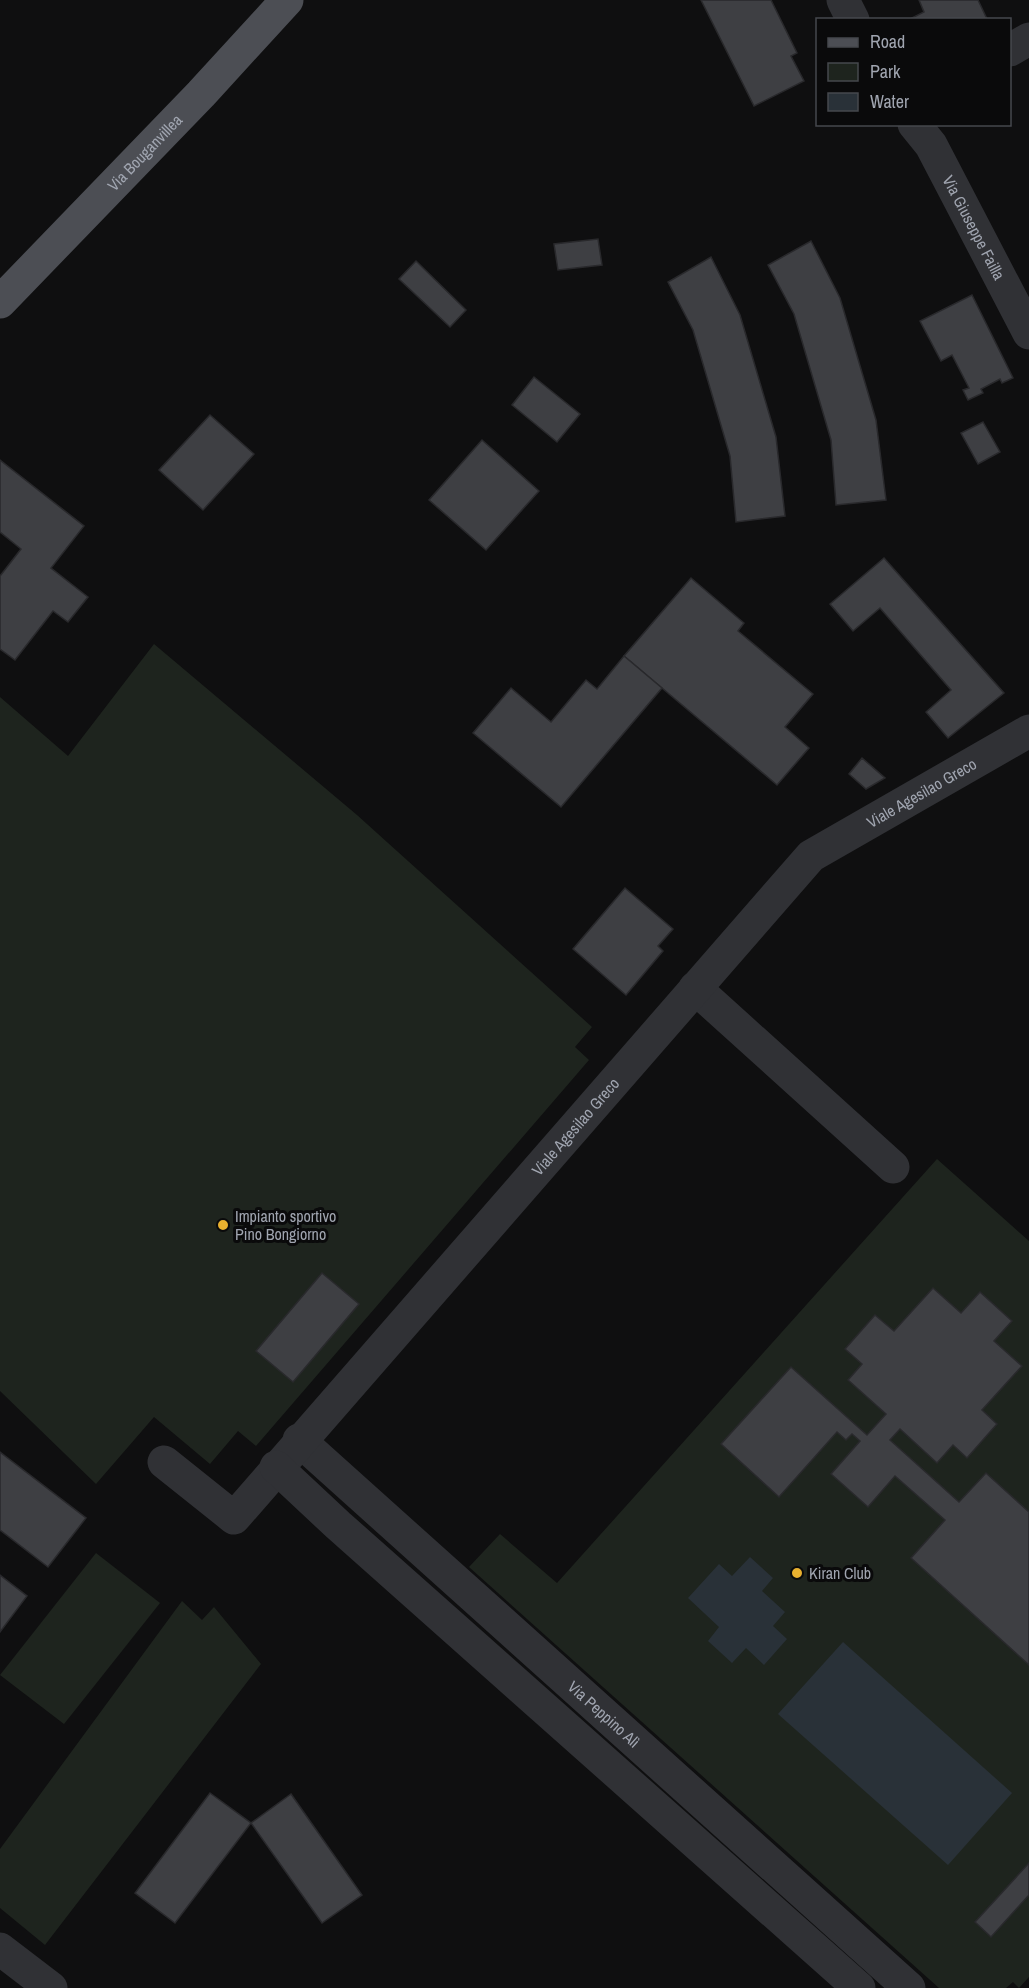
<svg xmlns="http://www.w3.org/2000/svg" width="1029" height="1988" viewBox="0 0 1029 1988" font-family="'Archivo Narrow',sans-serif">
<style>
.green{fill:#1e241e}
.water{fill:#293138}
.building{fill:#3e3f43;stroke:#29292c;stroke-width:1.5}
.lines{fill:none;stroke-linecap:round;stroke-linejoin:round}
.minor{stroke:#303135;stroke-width:33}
.major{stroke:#4c4e54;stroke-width:33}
.poi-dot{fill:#e8b02f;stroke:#0a0a0b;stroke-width:2}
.labels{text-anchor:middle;stroke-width:6;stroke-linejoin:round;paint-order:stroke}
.street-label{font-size:16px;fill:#a0a5b0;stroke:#0a0a0b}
.poi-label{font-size:16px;fill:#a0a5b0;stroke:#0a0a0b;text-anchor:start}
</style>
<rect width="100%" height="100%" fill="#0f0f10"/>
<g class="green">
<path d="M 154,644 L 357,815 L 592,1027 L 575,1047 L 589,1060 L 256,1446 L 238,1431 L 210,1464 L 154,1417 L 96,1484 L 0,1391 L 0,697 L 68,756 Z"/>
<path d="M 937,1159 L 1029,1241 L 1029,1977 L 1019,1988 L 1013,1982 L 1006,1988 L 939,1988 L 469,1567 L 500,1534 L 557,1583 Z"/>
<path d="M 96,1553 L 160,1603 L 64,1724 L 0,1675 Z"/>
<path d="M 182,1601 L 202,1620 L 214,1607 L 261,1664 L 45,1945 L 0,1908 L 0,1849 Z"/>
</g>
<g class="water">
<path d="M 750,1557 L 773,1578 L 762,1591 L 785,1612 L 773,1626 L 787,1639 L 764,1665 L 746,1648 L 732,1663 L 708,1641 L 719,1627 L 688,1598 L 719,1564 L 732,1576 Z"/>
<path d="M 843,1642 L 1012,1793 L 948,1865 L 778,1714 Z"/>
</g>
<g class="building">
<path d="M 701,0 L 771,0 L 797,53 L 791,56 L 804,81 L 754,106 Z"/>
<path d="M 919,0 L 978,0 L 987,19 L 908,20 L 924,12 Z"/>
<path d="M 598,239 L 602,265 L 558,270 L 554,244 Z"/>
<path d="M 811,241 L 840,298 L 876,420 L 886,500 L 836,505 L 831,440 L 794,314 L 768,265 Z"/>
<path d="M 711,257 L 740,315 L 776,437 L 785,516 L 736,522 L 730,456 L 693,330 L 668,282 Z"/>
<path d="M 416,261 L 466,310 L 450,327 L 399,279 Z"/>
<path d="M 972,295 L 1013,378 L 1002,383 L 1000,379 L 981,389 L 983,393 L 968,400 L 963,390 L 969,388 L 952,355 L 941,361 L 920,321 Z"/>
<path d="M 534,377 L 580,414 L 557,442 L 512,405 Z"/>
<path d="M 210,415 L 254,454 L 203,510 L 159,470 Z"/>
<path d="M 983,422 L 1000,452 L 978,464 L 961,433 Z"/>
<path d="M 482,440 L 539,491 L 486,550 L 429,500 Z"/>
<path d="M 0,460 L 84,526 L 51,568 L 88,597 L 68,622 L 53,611 L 15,660 L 0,649 L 0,576 L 21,549 L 0,532 Z"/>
<path d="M 884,558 L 1004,693 L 948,738 L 926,712 L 951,690 L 880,608 L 853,631 L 830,604 Z"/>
<path d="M 691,578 L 744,623 L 738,631 L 813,694 L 785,727 L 809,748 L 777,785 L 624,656 Z"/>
<path d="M 624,656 L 662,688 L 561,807 L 473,733 L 511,688 L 551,722 L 586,680 L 597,689 Z"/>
<path d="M 862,758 L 885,778 L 866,789 L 849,774 Z"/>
<path d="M 625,888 L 673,929 L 658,946 L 663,951 L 626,995 L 573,949 Z"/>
<path d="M 322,1273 L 359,1304 L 293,1382 L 256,1351 Z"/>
<path d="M 933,1288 L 961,1313 L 980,1292 L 1012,1321 L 994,1341 L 1022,1366 L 982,1410 L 997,1424 L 967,1458 L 953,1445 L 937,1463 L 900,1429 L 890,1440 L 959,1502 L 986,1473 L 1029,1512 L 1029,1665 L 911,1558 L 945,1520 L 895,1476 L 868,1507 L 831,1474 L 860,1441 L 852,1434 L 846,1440 L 837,1432 L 779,1497 L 721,1444 L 791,1367 L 867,1435 L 886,1414 L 848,1380 L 862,1364 L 845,1349 L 875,1315 L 894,1331 Z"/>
<path d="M 0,1452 L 86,1518 L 48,1567 L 0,1530 Z"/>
<path d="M 0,1575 L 27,1596 L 0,1632 Z"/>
<path d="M 210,1793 L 251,1823 L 175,1923 L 135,1893 Z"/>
<path d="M 291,1794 L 362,1895 L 322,1923 L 251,1823 Z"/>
<path d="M 1029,1863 L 1029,1895 L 991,1937 L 975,1922 Z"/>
</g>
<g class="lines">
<g class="minor">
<path d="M 843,0 L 853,20"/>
<path d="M 1010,50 L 1029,39"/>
<path id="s1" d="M 914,124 L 931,145 L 1029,333"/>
<path d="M 695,988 L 893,1167"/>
<path id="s2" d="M 299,1440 L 909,1988"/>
<path id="s3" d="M 164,1462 L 234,1518 L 811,856 L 1029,731"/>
<path d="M 276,1467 L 338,1525 L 859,1988"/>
<path d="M 0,1949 L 51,1988"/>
</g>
<path class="major" id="s4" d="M 0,302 L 201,94 L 287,0"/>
</g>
<g class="poi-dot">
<circle cx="223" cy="1225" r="6"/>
<circle cx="797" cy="1573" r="6"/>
</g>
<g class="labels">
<g class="street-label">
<text dy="6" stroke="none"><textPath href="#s4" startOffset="208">Via Bouganvillea</textPath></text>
<text dy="6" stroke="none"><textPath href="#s1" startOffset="120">Via Giuseppe Failla</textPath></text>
<text dy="6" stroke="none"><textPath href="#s3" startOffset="1095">Viale Agesilao Greco</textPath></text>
<text dy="6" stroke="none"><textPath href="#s3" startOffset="609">Viale Agesilao Greco</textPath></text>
<text dy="6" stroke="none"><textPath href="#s2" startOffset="410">Via Peppino Alì</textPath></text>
</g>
<g class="poi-label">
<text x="235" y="1222">Impianto sportivo<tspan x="235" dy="18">Pino Bongiorno</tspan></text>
<text x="809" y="1579">Kiran Club</text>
</g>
</g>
<rect x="816" y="18" width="195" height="108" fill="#0a0a0b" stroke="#46484d" stroke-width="1.5"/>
<rect x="828" y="38" width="30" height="9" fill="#4c4e54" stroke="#46484d" stroke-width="1.5"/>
<text x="870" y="48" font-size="18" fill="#a0a5b0">Road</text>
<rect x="828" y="63" width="30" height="18" fill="#1e241e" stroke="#46484d" stroke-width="1.5"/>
<text x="870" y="78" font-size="18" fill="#a0a5b0">Park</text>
<rect x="828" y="93" width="30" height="18" fill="#293138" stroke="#46484d" stroke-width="1.5"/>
<text x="870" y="108" font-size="18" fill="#a0a5b0">Water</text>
</svg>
